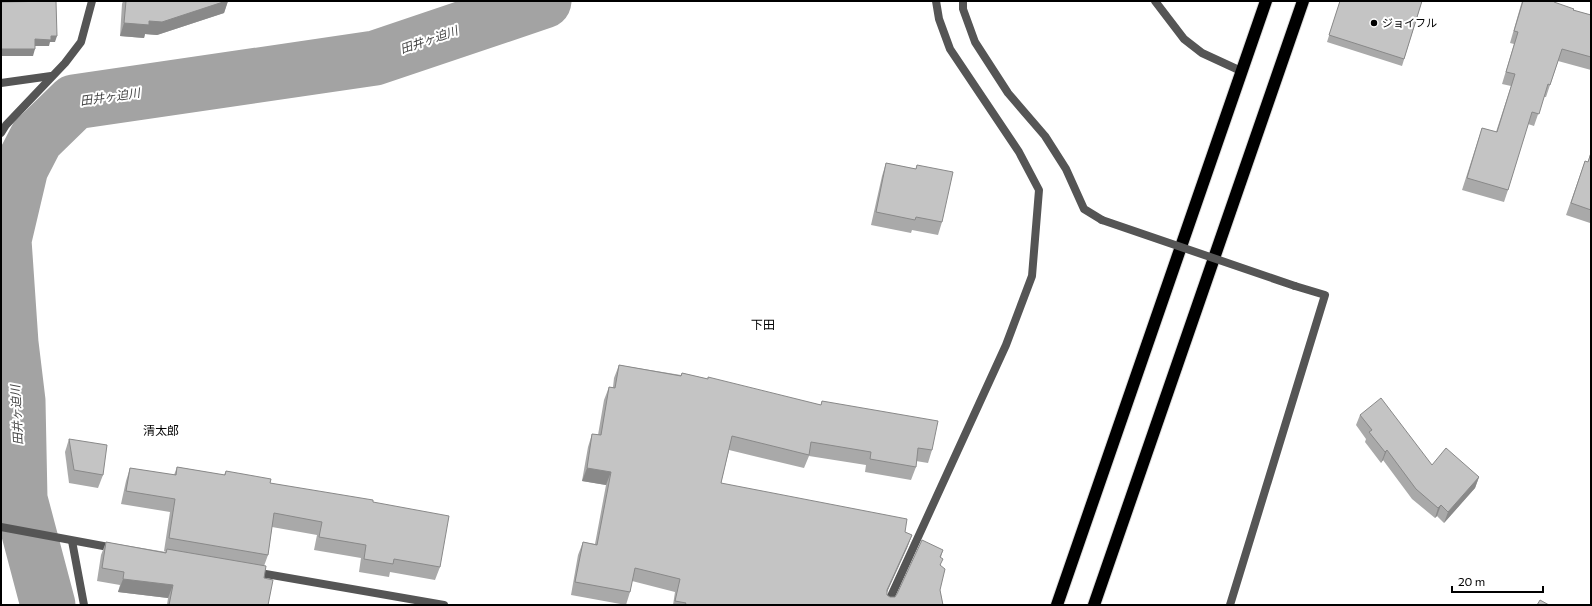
<svg xmlns="http://www.w3.org/2000/svg" width="1592" height="606" viewBox="0 0 1592 606" font-family="Commissioner,'Noto Sans JP',sans-serif">
<style>
.lines{fill:none;stroke-linecap:round;stroke-linejoin:round}
.river{stroke:#a3a3a3;stroke-width:55}
.highway-casing{stroke:#dbdbdb;stroke-width:14}
.street{stroke:#555;stroke-width:8}
.highway{stroke:#000;stroke-width:12}
.street-bridge{stroke:#555;stroke-width:8}
.wall{fill:#a9a9a9}
.shaded-wall{fill:#898989}
.building{fill:#c4c4c4;stroke:#898989}
.poi-dot{fill:#000;stroke:#fff;stroke-width:1.5}
.labels{text-anchor:middle;stroke-width:4;stroke-linejoin:round;paint-order:stroke}
.poi-label{font-size:11px;fill:#000;stroke:#fff;text-anchor:start}
.water-label{font-size:12px;font-style:italic;fill:#444;stroke:#fff}
.neighbourhood-label{font-size:12px;fill:#000;stroke:#fff}
</style>
<rect width="100%" height="100%" fill="#fff"/>
<g class="lines">
<path class="river" d="M 48,605 L 20,499 L 18,401 L 11,343 L 4,240 L 21,168 L 36,139 L 74,102 L 375,58 L 544,1"/>
<defs>
<g id="highway">
<path d="M 1057,605 L 1266,1"/>
<path d="M 1094,605 L 1303,1"/>
</g>
</defs>
<use href="#highway" class="highway-casing"/>
<g class="street">
<path d="M 963,1 L 963,9 L 975,42 L 1008,93 L 1045,136 L 1066,169 L 1084,209 L 1102,220"/>
<path d="M 1155,1 L 1184,39 L 1202,53 L 1241,71"/>
<path d="M 1,83 L 51,76"/>
<path d="M 1,133 L 6,125 L 65,63 L 81,42 L 92,1"/>
<path d="M 1,527 L 114,548"/>
<path d="M 72,541 L 84,605"/>
<path d="M 254,572 L 444,605"/>
<path d="M 887,605 L 1006,345 L 1032,276 L 1039,190 L 1019,152 L 950,49 L 939,19 L 936,1"/>
<path d="M 1230,605 L 1325,295 L 1295,286"/>
</g>
<use href="#highway" class="highway"/>
<path class="street-bridge" d="M 1102,220 L 1295,286"/>
</g>
<g class="wall">
<path d="M 123,1 L 228,1 L 224,13 L 157,35 L 145,34 L 144,38 L 120,36 L 122,4 Z"/>
<path d="M 1340,1 L 1422,1 L 1402,66 L 1327,42 Z"/>
<path d="M 1522,1 L 1554,1 L 1554,2 L 1573,10 L 1591,15 L 1591,70 L 1558,61 L 1546,97 L 1544,97 L 1534,126 L 1528,124 L 1508,190 L 1504,202 L 1462,190 L 1478,140 L 1482,128 L 1496,132 L 1511,86 L 1502,84 L 1514,44 L 1510,43 Z"/>
<path d="M 1591,150 L 1591,220 L 1590,223 L 1566,215 L 1585,161 L 1588,162 Z"/>
<path d="M 886,163 L 916,169 L 917,165 L 942,222 L 938,235 L 912,230 L 911,233 L 871,225 L 882,176 Z"/>
<path d="M 619,365 L 681,375 L 682,373 L 821,405 L 822,401 L 932,450 L 928,463 L 916,461 L 916,467 L 911,480 L 865,472 L 866,465 L 809,456 L 804,468 L 729,450 L 721,483 L 905,532 L 912,535 L 907,548 L 887,592 L 887,595 L 890,597 L 895,597 L 943,550 L 941,557 L 940,590 L 943,605 L 673,605 L 675,592 L 632,581 L 630,592 L 626,605 L 571,595 L 578,555 L 583,542 L 595,544 L 606,485 L 582,481 L 588,447 L 592,434 L 598,435 L 604,400 L 609,387 L 613,387 L 614,378 Z"/>
<path d="M 1360,415 L 1432,465 L 1479,477 L 1475,488 L 1444,523 L 1437,516 L 1435,518 L 1412,499 L 1383,460 L 1381,463 L 1365,442 L 1366,439 L 1356,425 Z"/>
<path d="M 69,439 L 103,475 L 98,488 L 69,483 L 65,452 Z"/>
<path d="M 177,467 L 224,475 L 226,471 L 270,483 L 373,502 L 440,567 L 435,580 L 390,572 L 389,577 L 359,572 L 361,558 L 314,550 L 317,535 L 272,527 L 268,555 L 264,566 L 264,578 L 268,605 L 167,605 L 168,598 L 118,592 L 120,585 L 97,581 L 101,555 L 106,542 L 166,552 L 164,551 L 170,512 L 121,504 L 126,481 L 130,468 L 174,475 Z"/>
</g>
<g class="shaded-wall">
<path d="M 226,1 L 228,1 L 224,13 L 157,35 L 145,34 L 144,38 L 120,36 L 124,23 L 149,21 Z"/>
<path d="M 51,36 L 57,36 L 55,42 L 50,42 L 49,46 L 32,46 L 35,39 Z"/>
<path d="M 1,49 L 35,49 L 33,56 L 1,56 Z"/>
<path d="M 1387,450 L 1383,460 L 1381,463 L 1385,452 Z"/>
<path d="M 587,468 L 611,472 L 606,485 L 582,481 Z"/>
<path d="M 1479,477 L 1475,488 L 1444,523 L 1448,512 Z"/>
<path d="M 1441,505 L 1437,516 L 1435,518 L 1438,508 Z"/>
<path d="M 912,535 L 907,548 L 882,603 L 887,590 Z"/>
<path d="M 123,579 L 173,585 L 168,598 L 118,592 Z"/>
</g>
<g class="building">
<path d="M 56,1 L 57,36 L 51,36 L 51,40 L 35,39 L 35,49 L 1,49 L 1,2 Z"/>
<path d="M 126,1 L 226,1 L 162,22 L 149,21 L 149,25 L 124,23 Z"/>
<path d="M 1340,1 L 1422,1 L 1404,59 L 1329,35 Z"/>
<path d="M 1523,1 L 1554,1 L 1554,2 L 1574,9 L 1573,10 L 1591,15 L 1591,57 L 1562,49 L 1550,85 L 1548,84 L 1539,114 L 1532,112 L 1508,190 L 1467,178 L 1482,128 L 1497,132 L 1515,74 L 1506,72 L 1518,32 L 1514,31 Z"/>
<path d="M 1591,153 L 1591,210 L 1571,203 L 1585,161 L 1588,162 Z"/>
<path d="M 886,163 L 916,169 L 917,165 L 953,172 L 942,222 L 916,217 L 915,220 L 876,212 Z"/>
<path d="M 619,365 L 681,376 L 682,373 L 708,379 L 708,377 L 821,405 L 822,401 L 938,421 L 932,450 L 918,448 L 916,467 L 870,459 L 871,452 L 811,442 L 809,455 L 732,436 L 721,483 L 907,519 L 905,532 L 912,535 L 887,590 L 887,595 L 890,597 L 895,597 L 897,594 L 922,540 L 943,550 L 940,557 L 943,559 L 940,565 L 945,569 L 940,590 L 943,605 L 685,605 L 686,603 L 675,601 L 680,579 L 635,568 L 630,592 L 575,582 L 583,542 L 597,545 L 611,472 L 587,468 L 592,434 L 601,435 L 609,387 L 615,388 Z"/>
<path d="M 1381,398 L 1432,465 L 1446,448 L 1479,477 L 1448,512 L 1441,505 L 1438,508 L 1416,489 L 1387,450 L 1385,452 L 1369,432 L 1372,430 L 1360,415 Z"/>
<path d="M 69,439 L 107,445 L 103,475 L 74,470 Z"/>
<path d="M 177,467 L 225,475 L 226,471 L 271,479 L 270,483 L 373,500 L 373,502 L 449,516 L 440,567 L 394,559 L 393,564 L 364,559 L 366,545 L 319,537 L 322,522 L 274,513 L 268,555 L 169,538 L 175,499 L 126,491 L 130,468 L 176,475 Z"/>
<path d="M 106,542 L 166,553 L 167,549 L 266,566 L 264,578 L 273,580 L 268,605 L 169,605 L 173,585 L 123,579 L 124,572 L 102,568 Z"/>
<path d="M 1540,600 L 1549,605 L 1537,605 Z"/>
</g>
<circle class="poi-dot" cx="1374" cy="23" r="4"/>
<g class="labels">
<g class="poi-label">
<text x="1382" y="27">ジョイフル</text>
</g>
<g class="water-label">
<text transform="translate(429 40) rotate(-19)" y="4">田井ヶ迫川</text>
<text transform="translate(110 97) rotate(-8)" y="4">田井ヶ迫川</text>
<text transform="translate(17 415) rotate(-93)" y="4">田井ヶ迫川</text>
</g>
<g class="neighbourhood-label">
<text x="763" y="329">下田</text>
<text x="161" y="435">清太郎</text>
</g>
</g>
<rect width="1592" height="606" fill="none" stroke="#000000" stroke-width="4"/>
<path d="M1452 586v6h91v-6" fill="none" stroke="#000000" stroke-width="2"/>
<text x="1458" y="586" font-size="12" fill="#000000" stroke="#ffffff" stroke-width="3" paint-order="stroke">20 m</text>
</svg>
